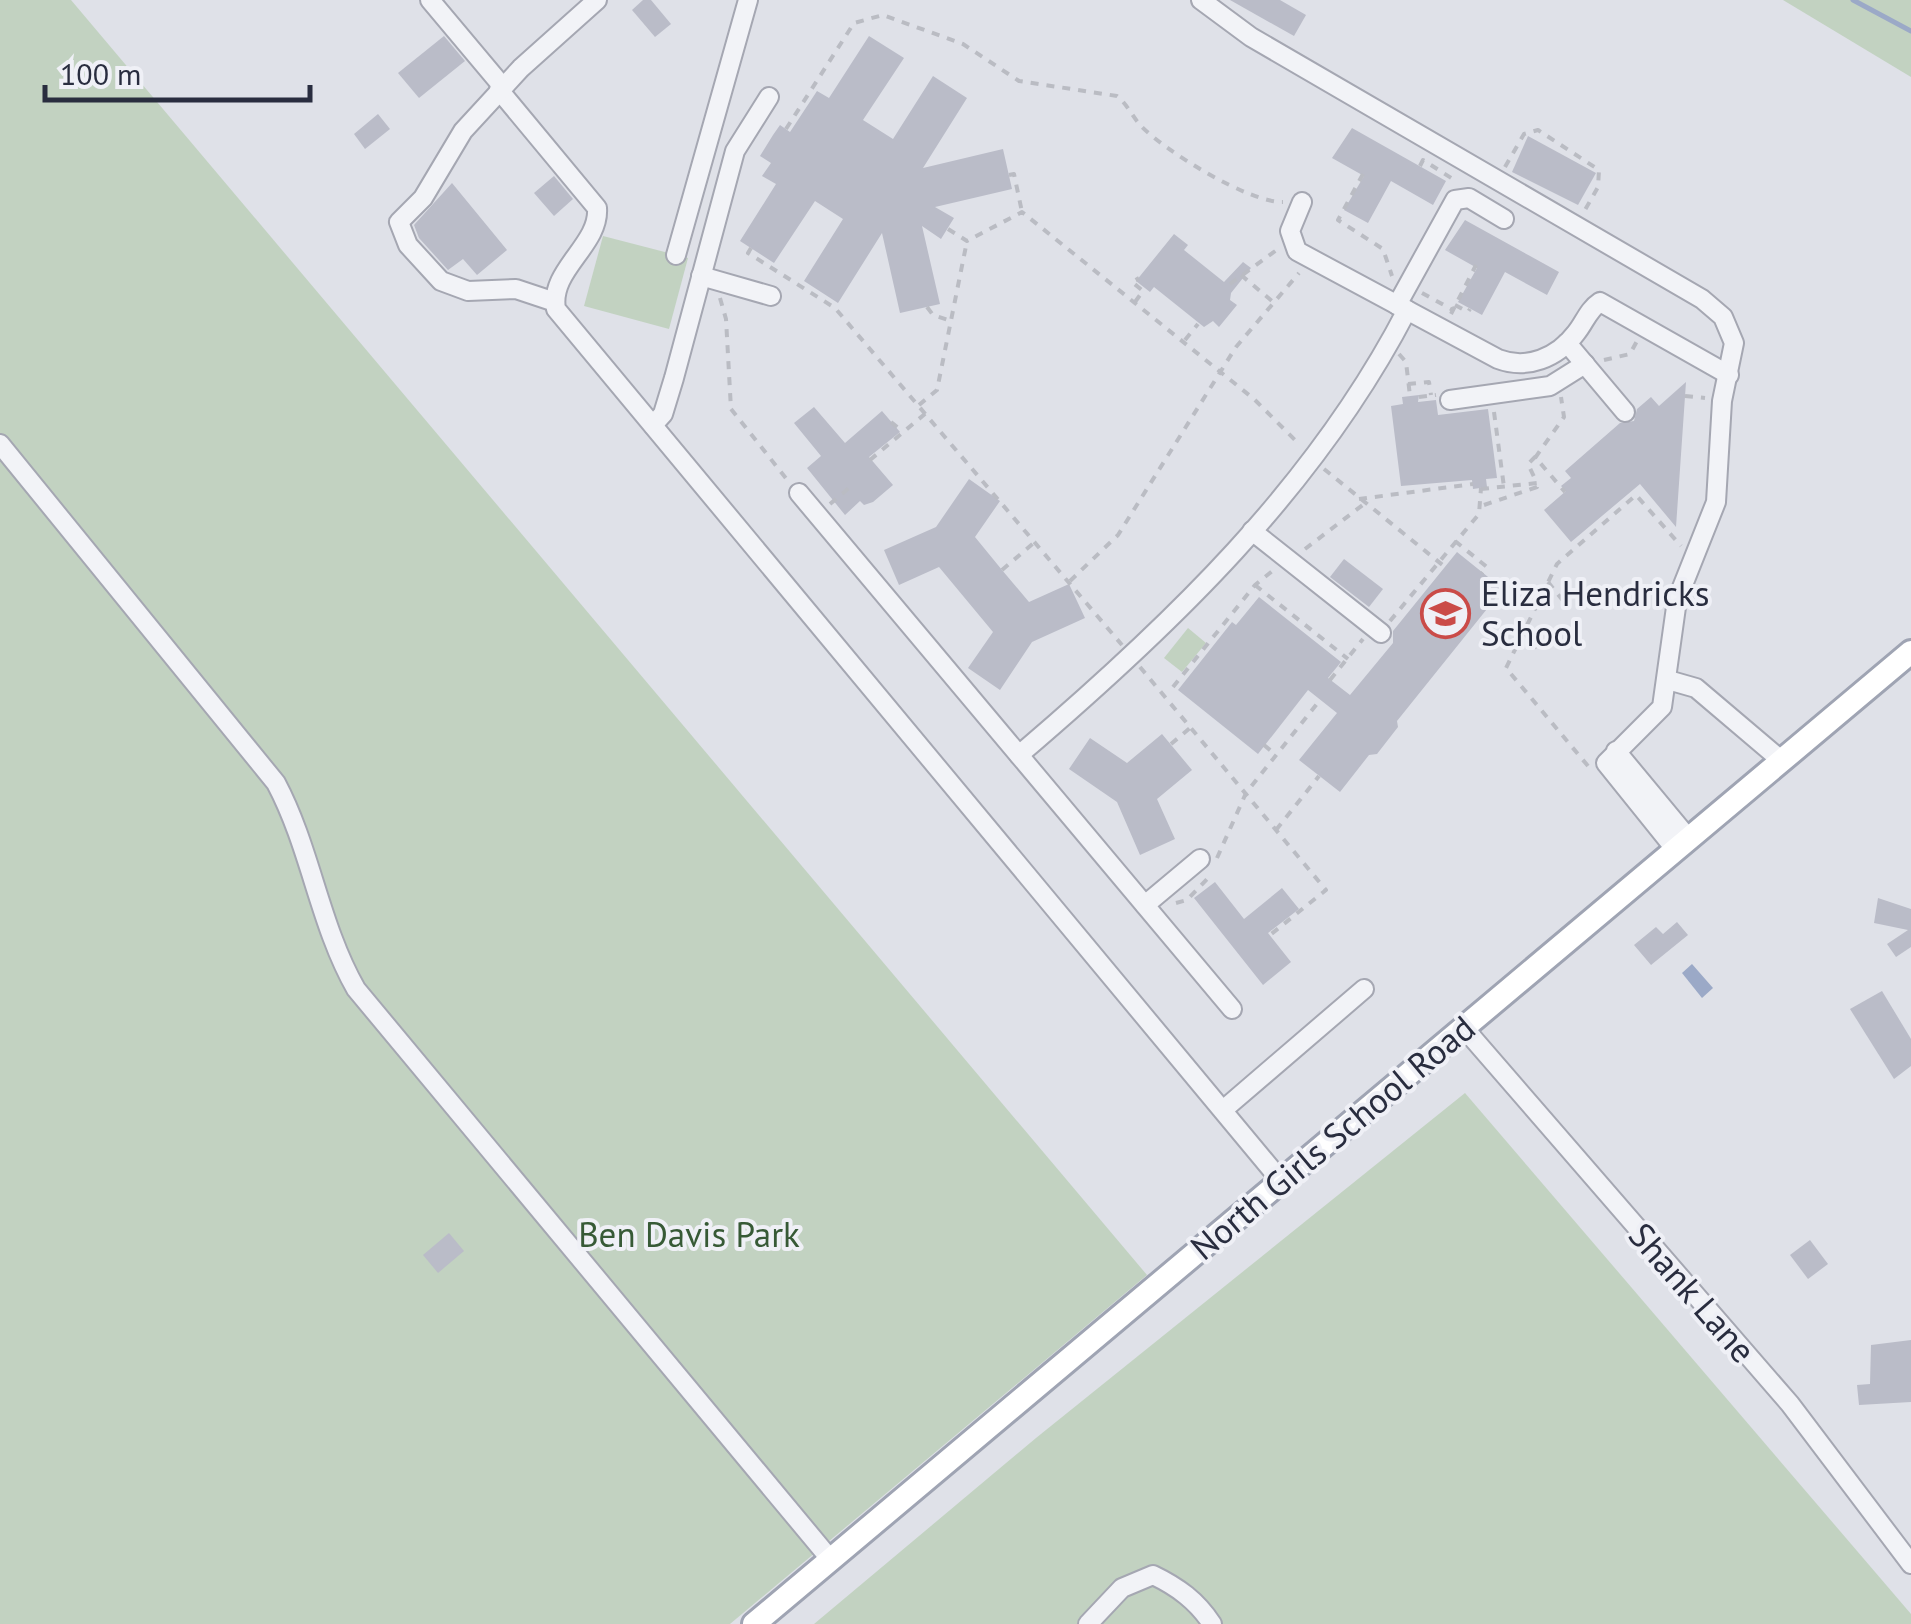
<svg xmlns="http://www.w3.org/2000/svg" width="1911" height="1624" viewBox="0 0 1911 1624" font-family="'PT Sans',sans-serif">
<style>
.green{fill:#c2d2c1}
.water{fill:#9ba9c7}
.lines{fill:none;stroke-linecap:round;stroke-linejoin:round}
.stream{stroke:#9ba9c7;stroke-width:5}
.building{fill:#babcc8}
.minor-casing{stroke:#a5a7b2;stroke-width:22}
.major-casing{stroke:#9fa4b3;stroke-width:28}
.path{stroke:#babcc3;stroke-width:4;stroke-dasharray:8 8;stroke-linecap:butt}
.minor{stroke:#f2f3f7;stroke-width:18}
.major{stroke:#fff;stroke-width:22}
.labels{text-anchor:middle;stroke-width:8;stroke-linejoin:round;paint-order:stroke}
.poi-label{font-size:35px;fill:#292d3f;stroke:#eff0f6;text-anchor:start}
.street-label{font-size:35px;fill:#292d3f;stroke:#eff0f6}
.park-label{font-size:35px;fill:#375a36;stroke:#eff0f6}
</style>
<rect width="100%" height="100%" fill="#dfe1e8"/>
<g class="green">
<path d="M 0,0 L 71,0 L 1147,1275 L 730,1624 L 0,1624 Z"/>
<path d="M 1783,0 L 1911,0 L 1911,77 Z"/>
<path d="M 603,236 L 688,258 L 669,329 L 584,306 Z"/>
<path d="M 1188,628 L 1206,643 L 1182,672 L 1164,658 Z"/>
<path d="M 1465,1093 L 1911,1614 L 1911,1624 L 814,1624 L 1036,1438 Z"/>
</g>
<path class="water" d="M 1692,964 L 1713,988 L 1702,998 L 1682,973 Z"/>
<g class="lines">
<path class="stream" d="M 1853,0 L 1911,31"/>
</g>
<g class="building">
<path d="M 643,0 L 651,0 L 671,24 L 655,37 L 632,10 Z"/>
<path d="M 1230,0 L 1280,0 L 1306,15 L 1294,36 Z"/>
<path d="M 444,36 L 465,61 L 419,98 L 398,73 Z"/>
<path d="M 869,36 L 904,58 L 863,120 L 893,139 L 933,76 L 967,98 L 923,168 L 1003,149 L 1012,189 L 935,207 L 954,218 L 941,239 L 922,226 L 940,304 L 900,313 L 882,233 L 838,303 L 804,281 L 843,219 L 815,201 L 774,263 L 740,241 L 776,184 L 762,176 L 771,163 L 760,156 L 773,135 L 780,125 L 790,132 L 817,91 L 829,98 Z"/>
<path d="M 378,114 L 390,129 L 365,149 L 354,134 Z"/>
<path d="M 1352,128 L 1446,181 L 1433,205 L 1391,181 L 1368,223 L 1344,210 L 1364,176 L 1332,158 Z"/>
<path d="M 1528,136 L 1596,173 L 1578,205 L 1512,172 Z"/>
<path d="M 554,176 L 573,199 L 554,216 L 534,193 Z"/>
<path d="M 452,183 L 507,250 L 477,275 L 463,259 L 448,270 L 419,238 L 414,225 Z"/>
<path d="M 1465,220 L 1559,272 L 1547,295 L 1505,272 L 1482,315 L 1458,302 L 1477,268 L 1445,250 Z"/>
<path d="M 1174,234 L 1188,245 L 1184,250 L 1224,282 L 1243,262 L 1251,268 L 1231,293 L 1230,300 L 1237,305 L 1219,327 L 1213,321 L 1204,327 L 1154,287 L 1150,292 L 1136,281 Z"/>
<path d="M 1686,382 L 1676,527 L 1640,484 L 1571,542 L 1544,510 L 1566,491 L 1561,486 L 1571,478 L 1565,471 L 1620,423 L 1634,421 L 1637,409 L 1651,397 L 1659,406 Z"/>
<path d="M 1419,395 L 1418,402 L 1436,400 L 1438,415 L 1488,409 L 1497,478 L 1486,479 L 1487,487 L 1473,489 L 1472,480 L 1401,486 L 1391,406 L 1403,404 L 1402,397 Z"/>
<path d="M 814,407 L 845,443 L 882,411 L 900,432 L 869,457 L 893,485 L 873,502 L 864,505 L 860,501 L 845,515 L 807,468 L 821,456 L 794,423 Z"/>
<path d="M 969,479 L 1000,501 L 975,537 L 1002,570 L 1029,602 L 1069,584 L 1085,618 L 1032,642 L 1000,690 L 968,668 L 993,632 L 939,567 L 899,585 L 884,550 L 936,527 Z"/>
<path d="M 1457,552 L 1503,589 L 1397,721 L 1398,727 L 1377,754 L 1369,755 L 1340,792 L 1299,760 L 1337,713 L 1308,690 L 1258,754 L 1178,690 L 1232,622 L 1236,625 L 1259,597 L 1341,662 L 1328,678 L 1350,695 L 1393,643 L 1393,631 Z"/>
<path d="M 1344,559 L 1383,589 L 1369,607 L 1330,577 Z"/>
<path d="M 1162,734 L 1192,770 L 1157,799 L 1175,839 L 1140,855 L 1117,802 L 1069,769 L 1090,738 L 1127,763 Z"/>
<path d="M 1215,882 L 1244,919 L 1282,888 L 1299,909 L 1268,933 L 1291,962 L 1263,985 L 1194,898 Z"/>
<path d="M 1878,898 L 1911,909 L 1911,947 L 1896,957 L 1887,944 L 1908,930 L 1874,923 Z"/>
<path d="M 1677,922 L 1688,935 L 1651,965 L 1634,945 L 1656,927 L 1663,934 Z"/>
<path d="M 1882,991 L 1911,1039 L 1911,1066 L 1894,1079 L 1850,1009 Z"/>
<path d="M 449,1233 L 464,1251 L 438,1273 L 423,1255 Z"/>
<path d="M 1810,1240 L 1828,1264 L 1808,1279 L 1790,1255 Z"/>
<path d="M 1911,1340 L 1911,1402 L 1859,1405 L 1857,1385 L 1870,1384 L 1871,1345 Z"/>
</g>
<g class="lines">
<defs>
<g id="minor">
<path d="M 430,0 L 503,87"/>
<path d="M 1201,0 L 1251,37 L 1702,299 L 1723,317 L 1734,343 L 1722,401 L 1716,502 L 1677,600 L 1662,707 L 1606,763 L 1676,850"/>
<path d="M 499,90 L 597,208 C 600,245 549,270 556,309 L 1282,1182"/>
<path d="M 1302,202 L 1290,231 L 1297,251 L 1498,359 C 1527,370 1557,358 1576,333 C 1585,322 1588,310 1600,302 L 1729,375"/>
<path d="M 676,255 L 748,0"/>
<path d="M 701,276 L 771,296"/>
<path d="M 555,302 L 516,289 L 468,291 L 441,281 L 408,245 L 399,222 L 423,198 L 463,131 L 521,68 L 597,0"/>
<path d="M 1397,305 L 1455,200 L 1469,198 L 1504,219"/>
<path d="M 1567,343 L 1625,412"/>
<path d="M 1450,400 L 1550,386 L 1585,364"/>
<path d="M 653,425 L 663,414 L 674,378 L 735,151 L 769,97"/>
<path d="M 0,444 L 276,783 C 311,849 319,924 356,989 L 831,1560"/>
<path d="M 799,493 L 1232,1009"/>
<path d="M 1252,531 L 1381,633"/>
<path d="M 1668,680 L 1696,688 L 1782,761"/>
<path d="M 1616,751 L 1689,839"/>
<path d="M 1019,755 C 1169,627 1315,488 1407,310"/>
<path d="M 1145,905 L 1200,859"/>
<path d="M 1464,1028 L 1790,1404 L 1911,1564"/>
<path d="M 1223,1110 L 1364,989"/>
<path d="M 1088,1624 L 1122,1588 L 1153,1575 C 1178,1587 1197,1601 1212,1624"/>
</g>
<path id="major" d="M 754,1624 L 1911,652"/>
</defs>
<use href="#minor" class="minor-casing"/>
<use href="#major" class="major-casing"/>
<g class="path">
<path d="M 786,129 L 854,23 L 883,15 L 963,44 L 1019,81 L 1117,96 C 1127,104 1132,116 1141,126 C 1165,151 1249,203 1283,202"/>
<path d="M 1420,166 L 1423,160 L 1456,181"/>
<path d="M 1505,167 L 1524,134 L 1538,130 L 1599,170 L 1598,187 L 1585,210"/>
<path d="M 1363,174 L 1338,220 L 1383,249 L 1392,276"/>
<path d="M 1009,175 L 1014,174 L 1022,212"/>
<path d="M 948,229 L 967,241 L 1022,212 L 1254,399 L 1300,445"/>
<path d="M 751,248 L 748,253 L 835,308 L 1122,645"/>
<path d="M 1241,275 L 1272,301"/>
<path d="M 1230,284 L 1278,249"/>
<path d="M 1422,293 L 1453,310"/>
<path d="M 720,298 L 726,319 L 731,409 L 789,482"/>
<path d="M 1135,302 L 1143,291 L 1132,282 L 1139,278"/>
<path d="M 1455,305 L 1468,312 L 1470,309"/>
<path d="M 927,307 L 933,315 L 951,321"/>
<path d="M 1451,314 L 1476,265"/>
<path d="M 1185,340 L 1198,324"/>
<path d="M 1399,354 L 1406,362 L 1410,396"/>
<path d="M 1604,360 L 1630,354 L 1637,341"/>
<path d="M 1408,384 L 1429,382 L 1431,395"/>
<path d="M 1685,396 L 1705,398"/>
<path d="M 1419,397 L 1436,395"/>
<path d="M 919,405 L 937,390 L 967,241"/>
<path d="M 1494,412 L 1504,487"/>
<path d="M 891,422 L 903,432"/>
<path d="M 1535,458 L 1564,417 L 1561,397"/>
<path d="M 870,460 L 926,413"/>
<path d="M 1324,469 L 1445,567"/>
<path d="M 1481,489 L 1537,483 L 1528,464 L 1535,457 L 1565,492"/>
<path d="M 1359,499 L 1473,484"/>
<path d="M 830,504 L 849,488"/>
<path d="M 1484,505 L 1537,487 L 1537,483"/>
<path d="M 1455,541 L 1487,567 L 1482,573"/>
<path d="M 1305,549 L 1364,504"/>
<path d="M 1002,570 L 1036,541"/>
<path d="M 1070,581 L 1118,535 L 1236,347 L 1299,273"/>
<path d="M 1548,582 L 1565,603"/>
<path d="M 1255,585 L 1348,659"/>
<path d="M 1390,621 L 1479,514 L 1481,488"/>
<path d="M 1524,633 L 1537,648"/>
<path d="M 1140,667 L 1326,890 L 1270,935"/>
<path d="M 1330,680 L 1363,639"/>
<path d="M 1173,687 L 1255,585 L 1276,568"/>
<path d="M 1171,744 L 1190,728"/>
<path d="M 1264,745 L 1276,755"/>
<path d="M 1588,766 L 1506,668 L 1557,564 L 1636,495 L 1681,546"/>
<path d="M 1276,830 L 1319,776"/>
<path d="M 1217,858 L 1246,793 L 1320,700"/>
<path d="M 1176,903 L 1187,900 L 1210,876"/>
</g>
<use href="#minor" class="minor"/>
<use href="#major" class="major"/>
</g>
<defs>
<symbol id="school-ring" viewBox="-11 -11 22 22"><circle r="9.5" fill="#eff0f6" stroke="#ca4b48" stroke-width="1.5"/><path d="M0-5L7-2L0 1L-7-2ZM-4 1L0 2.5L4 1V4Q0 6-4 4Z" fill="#ca4b48"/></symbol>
</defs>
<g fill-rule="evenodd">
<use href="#school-ring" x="1418" y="586" width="55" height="55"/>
</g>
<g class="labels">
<g class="poi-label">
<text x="1481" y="606">Eliza Hendricks<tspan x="1481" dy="40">School</tspan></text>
</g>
<g class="street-label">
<text transform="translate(1333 1138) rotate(-40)" y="12">North Girls School Road</text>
<text transform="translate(1692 1293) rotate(49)" y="12">Shank Lane</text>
</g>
<g class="park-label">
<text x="689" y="1247">Ben Davis Park</text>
</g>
</g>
<path d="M45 85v15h265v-15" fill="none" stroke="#292d3f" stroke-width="5"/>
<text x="60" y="85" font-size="30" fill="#292d3f" stroke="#eff0f6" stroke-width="8" paint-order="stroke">100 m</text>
</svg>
